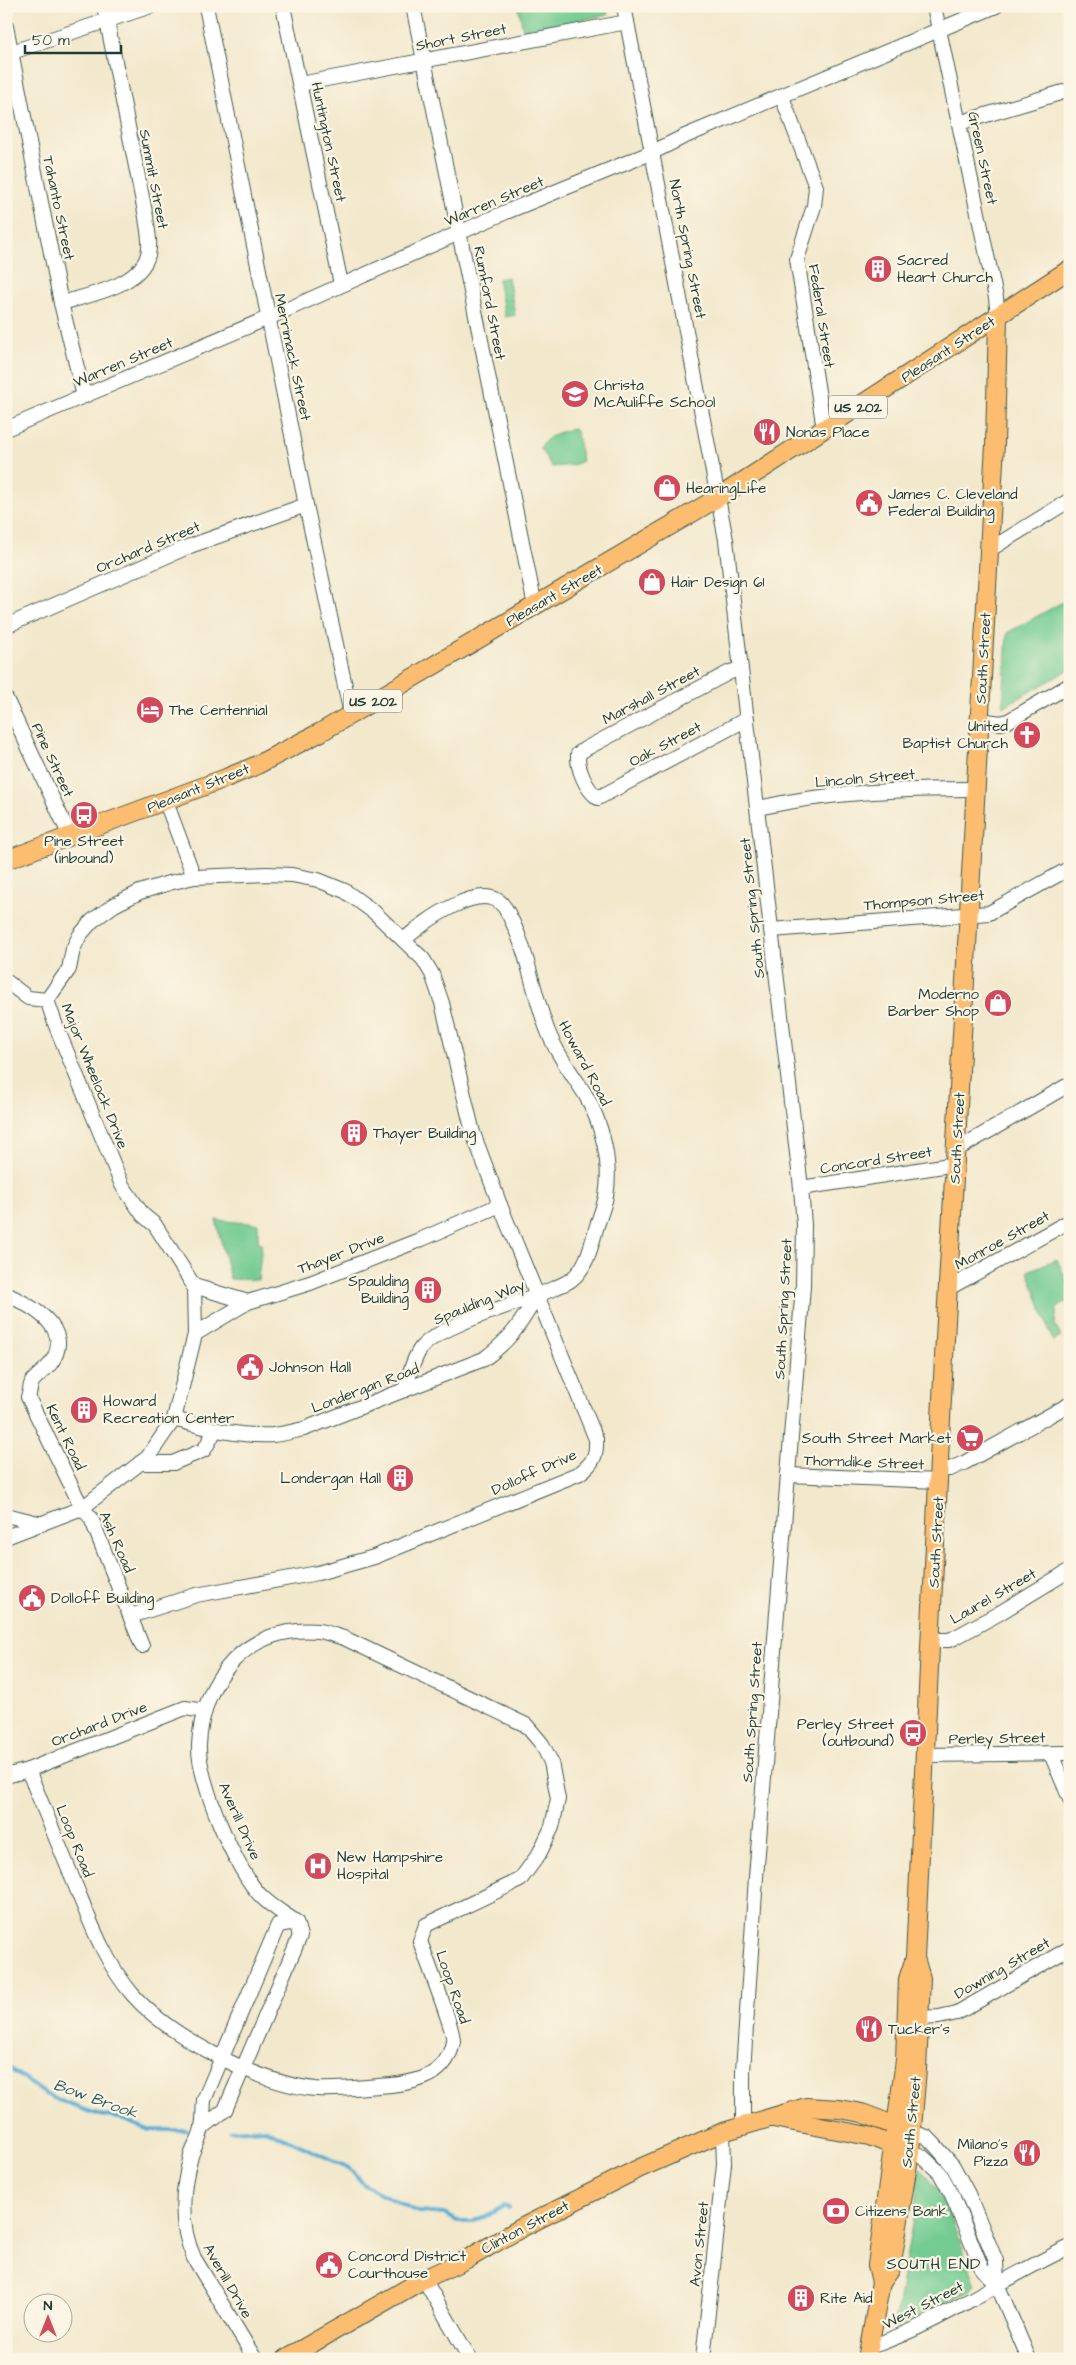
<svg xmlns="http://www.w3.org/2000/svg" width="1076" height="2365" viewBox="0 0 1076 2365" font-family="'Architects Daughter',sans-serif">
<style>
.green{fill:#74cc92;stroke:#4a8463}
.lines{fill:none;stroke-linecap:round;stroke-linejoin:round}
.stream{stroke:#58aed5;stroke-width:4}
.minor-casing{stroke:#3f574b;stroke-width:16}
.major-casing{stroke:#3f574b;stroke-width:20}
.minor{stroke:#fff;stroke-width:14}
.major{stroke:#fcbd6f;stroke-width:18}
.labels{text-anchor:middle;stroke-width:4.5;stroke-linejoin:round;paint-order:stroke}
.shield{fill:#fcf5e5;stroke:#617469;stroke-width:1}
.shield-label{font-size:14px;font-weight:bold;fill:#1f3d34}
.street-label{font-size:15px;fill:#1f3d34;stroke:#fcf5e5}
.poi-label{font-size:15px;fill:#1f3d34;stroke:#fcf5e5;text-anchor:start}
.water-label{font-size:16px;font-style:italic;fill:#305f64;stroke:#fcf5e5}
.neighbourhood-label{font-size:16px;letter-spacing:1px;fill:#1f3d34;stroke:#fcf5e5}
</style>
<rect width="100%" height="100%" fill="#fcf5e5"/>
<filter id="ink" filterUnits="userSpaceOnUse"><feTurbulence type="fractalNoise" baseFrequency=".02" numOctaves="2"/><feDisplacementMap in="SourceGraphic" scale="10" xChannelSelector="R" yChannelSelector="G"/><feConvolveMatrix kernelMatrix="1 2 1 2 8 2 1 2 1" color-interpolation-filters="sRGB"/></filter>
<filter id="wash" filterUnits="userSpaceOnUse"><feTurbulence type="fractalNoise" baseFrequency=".0096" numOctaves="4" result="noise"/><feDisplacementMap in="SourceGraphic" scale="20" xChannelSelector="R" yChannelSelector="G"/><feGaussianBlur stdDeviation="1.12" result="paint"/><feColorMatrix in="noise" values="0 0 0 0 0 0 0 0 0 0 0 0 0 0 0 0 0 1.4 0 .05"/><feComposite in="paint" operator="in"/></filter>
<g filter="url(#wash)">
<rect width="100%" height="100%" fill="#f2e8cc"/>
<g class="green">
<path d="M 518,6 L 606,6 L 608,15 L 523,30 Z"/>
<path d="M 508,277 L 515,315 L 505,317 L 498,279 Z"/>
<path d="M 574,429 L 577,433 L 582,461 L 573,465 L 552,467 L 540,448 C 547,436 560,431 574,429 Z"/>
<path d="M 1070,598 L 1070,669 L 1003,707 L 1007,633 Z"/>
<path d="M 216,1220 L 258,1224 L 258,1242 L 262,1243 L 258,1280 L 230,1279 Z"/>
<path d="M 1057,1259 L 1070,1289 L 1070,1300 L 1057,1308 L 1055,1325 L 1061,1337 L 1053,1341 L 1028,1271 Z"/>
<path d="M 919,2169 C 938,2173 968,2264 976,2285 L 972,2289 L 898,2329 L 894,2328 L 914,2213 Z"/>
</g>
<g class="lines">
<g class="stream">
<path d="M 6,2066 L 47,2095 L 68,2104 L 100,2115 L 118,2118 L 149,2130 L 186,2130"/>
<path d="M 230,2131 L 265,2129 L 347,2167 L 355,2174 L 364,2185 L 418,2212 L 445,2214 L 457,2221 L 473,2221 L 481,2219 L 504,2206 L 509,2208"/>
</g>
</g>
</g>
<g filter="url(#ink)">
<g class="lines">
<defs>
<g id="minor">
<path d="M 206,6 L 306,505 L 351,714"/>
<path d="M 283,6 L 341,284"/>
<path d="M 413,6 L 535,606"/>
<path d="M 624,6 L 726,540 L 801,1188 L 804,1225 L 803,1286 L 756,1877 L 743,2071 L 743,2124"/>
<path d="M 934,6 L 996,298 L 998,317"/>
<path d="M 6,26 L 61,303 L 84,396"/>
<path d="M 6,54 L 151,6"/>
<path d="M 300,84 L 627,22"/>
<path d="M 782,97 L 816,187 L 814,206 L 797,259 L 824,429"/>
<path d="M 959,123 L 1070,90"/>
<path d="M 61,303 C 89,295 147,285 149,248 C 150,238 147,227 146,217 L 104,6"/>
<path d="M 6,429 L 268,318 L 506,212 L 653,152 L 683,137 L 996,6"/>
<path d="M 989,550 L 1070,500"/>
<path d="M 6,626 L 190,546 L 306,505"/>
<path d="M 741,669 L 730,672 L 585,749 L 578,754 C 577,769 586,789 598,798 L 747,719"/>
<path d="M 6,699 L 70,836"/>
<path d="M 980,720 L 1001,723 L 1008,721 L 1070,685"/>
<path d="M 166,802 L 194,877"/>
<path d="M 758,808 C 829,792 902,789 975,789"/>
<path d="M 771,930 L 989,913 L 1070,868"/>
<path d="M 404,940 C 422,923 485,876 505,908 C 527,944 532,990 547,1029 C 556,1053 571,1072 585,1094 C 602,1123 612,1163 606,1196 C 604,1207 599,1218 596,1229 C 591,1246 587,1267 572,1279 C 568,1283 560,1285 555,1288 C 524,1302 440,1324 421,1348 C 413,1359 409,1376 405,1390"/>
<path d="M 6,981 L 28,998 L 47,1000"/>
<path d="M 47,1000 L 69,969 L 73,949 L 80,935 L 92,921 L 114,905 L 140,892 L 169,883 L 194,877 L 267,874 L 292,875 L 318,880 L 345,891 L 374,912 L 423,959 L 432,974 L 442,1003 L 473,1133 L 500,1205 L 596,1439 C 597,1456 593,1463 580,1473 L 374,1557 L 318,1573 L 196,1595 L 131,1616"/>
<path d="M 47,1000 L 56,1026 L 122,1185 L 143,1215 L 155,1225 L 194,1286 L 248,1302"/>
<path d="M 956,1150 L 1070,1084"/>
<path d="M 801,1188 L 956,1164"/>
<path d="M 949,1288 L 1070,1221"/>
<path d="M 6,1294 C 32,1306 75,1329 51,1363 C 46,1370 37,1375 32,1382 C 30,1386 30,1393 28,1397 L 82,1508 L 91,1518 L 142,1646"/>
<path d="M 195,1334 L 248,1302 L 310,1283 L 422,1239 L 500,1205"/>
<path d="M 174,1419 C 206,1428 240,1437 273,1435 C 284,1434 294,1431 304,1429 L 484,1359 C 512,1338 519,1326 537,1296"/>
<path d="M 140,1463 L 173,1463 L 204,1450 L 216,1429"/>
<path d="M 940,1469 L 950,1469 L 964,1463 L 1070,1404"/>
<path d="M 788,1475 L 939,1481"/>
<path d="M 6,1515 L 42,1524"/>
<path d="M 6,1537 L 82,1508 L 148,1457 L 174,1419 L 195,1334 L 194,1286"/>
<path d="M 930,1640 L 949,1640 L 954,1638 L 998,1614 L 1070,1570"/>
<path d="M 1051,1754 L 1070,1799"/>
<path d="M 925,1755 L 1070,1753"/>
<path d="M 28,1770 C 43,1807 59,1845 74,1882 C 90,1921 105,1963 133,1995 C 170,2037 260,2084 316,2089 C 341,2090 366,2087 391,2085 C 420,2082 448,2074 453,2041 C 455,2033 425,1955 420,1941 L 426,1925 L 520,1880 L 539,1854 L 552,1827 L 558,1799 L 551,1762 L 542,1744 L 526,1725 L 344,1638 C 336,1636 327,1632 318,1631 C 248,1625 202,1678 199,1745 C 197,1779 237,1874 262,1897 C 272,1907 285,1914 296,1922"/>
<path d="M 6,1776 L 28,1770 L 185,1708 L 205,1711"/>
<path d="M 919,2018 L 939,2017 L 957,2013 L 1070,1948"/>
<path d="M 202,2128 L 225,2110 L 300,1936 L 296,1922 L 278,1925 L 204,2100 C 203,2109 204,2118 202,2127 C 201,2137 194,2146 191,2156 C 181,2191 179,2225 194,2258 L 255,2359"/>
<path d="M 904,2129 L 927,2137 L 934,2144 L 953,2166 L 968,2194 L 996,2261 L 997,2284 L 1029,2359"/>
<path d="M 910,2152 L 922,2156 L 940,2173 L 952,2195 L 982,2269 L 997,2284"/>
<path d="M 424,2279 L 470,2359"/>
<path d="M 870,2347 C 941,2323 1002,2278 1070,2247"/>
<path d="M 703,2359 L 724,2164 L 723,2132"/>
</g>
<g id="major">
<path d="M 6,860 L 226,778 L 255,766 L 321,732 L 719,497 L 1070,269"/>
<path d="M 773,2118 L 869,2136 L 902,2149"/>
<path d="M 881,2282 L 891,2268 L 910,2152 L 917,2070 L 921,1978 L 915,1958"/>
<path d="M 285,2359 L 424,2279 L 469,2258 L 523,2227 L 640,2168 L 723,2132 L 806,2107 L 839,2109 L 862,2113 L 896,2126"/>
<path d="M 867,2359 L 881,2282 L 877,2265 L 905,2060 L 908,1979 L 915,1958 L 944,1357 L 995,444 L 998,317"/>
</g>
</defs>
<use href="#minor" class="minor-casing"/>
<use href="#major" class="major-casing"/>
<use href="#minor" class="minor"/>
<use href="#major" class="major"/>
</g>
</g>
<defs>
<symbol id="building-disc" viewBox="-11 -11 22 22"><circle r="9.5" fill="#d1495b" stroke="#fcf5e5"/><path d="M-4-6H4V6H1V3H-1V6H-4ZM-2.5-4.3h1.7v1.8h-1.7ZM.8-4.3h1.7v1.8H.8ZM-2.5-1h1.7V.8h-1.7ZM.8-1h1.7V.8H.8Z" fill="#fff"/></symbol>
<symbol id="school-disc" viewBox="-11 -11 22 22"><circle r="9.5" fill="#d1495b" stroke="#fcf5e5"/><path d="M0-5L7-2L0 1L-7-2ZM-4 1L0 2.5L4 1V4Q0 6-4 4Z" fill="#fff"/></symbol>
<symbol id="restaurant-disc" viewBox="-11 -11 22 22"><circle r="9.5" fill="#d1495b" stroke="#fcf5e5"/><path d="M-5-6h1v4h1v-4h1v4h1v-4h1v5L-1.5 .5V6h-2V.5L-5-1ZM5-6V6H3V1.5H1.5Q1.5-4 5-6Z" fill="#fff"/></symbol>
<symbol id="shop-disc" viewBox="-11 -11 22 22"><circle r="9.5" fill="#d1495b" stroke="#fcf5e5"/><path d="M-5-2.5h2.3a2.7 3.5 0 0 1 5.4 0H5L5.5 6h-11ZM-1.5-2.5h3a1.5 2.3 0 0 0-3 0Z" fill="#fff"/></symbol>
<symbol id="civic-disc" viewBox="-11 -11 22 22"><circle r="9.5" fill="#d1495b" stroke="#fcf5e5"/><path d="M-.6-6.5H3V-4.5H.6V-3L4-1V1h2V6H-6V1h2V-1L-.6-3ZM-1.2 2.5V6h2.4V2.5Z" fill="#fff"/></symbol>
<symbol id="hotel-disc" viewBox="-11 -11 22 22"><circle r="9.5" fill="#d1495b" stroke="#fcf5e5"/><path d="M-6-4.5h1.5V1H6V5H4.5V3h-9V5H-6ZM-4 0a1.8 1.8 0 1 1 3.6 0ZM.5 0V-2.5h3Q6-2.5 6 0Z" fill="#fff"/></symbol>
<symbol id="church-disc" viewBox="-11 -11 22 22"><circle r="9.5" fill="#d1495b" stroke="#fcf5e5"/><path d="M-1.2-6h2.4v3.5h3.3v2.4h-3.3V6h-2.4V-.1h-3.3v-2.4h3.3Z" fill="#fff"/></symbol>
<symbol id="bus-disc" viewBox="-11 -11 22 22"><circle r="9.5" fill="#d1495b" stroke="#fcf5e5"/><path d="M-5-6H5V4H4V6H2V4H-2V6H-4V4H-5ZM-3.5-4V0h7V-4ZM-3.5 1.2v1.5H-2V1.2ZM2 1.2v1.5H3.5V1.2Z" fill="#fff"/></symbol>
<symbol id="supermarket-disc" viewBox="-11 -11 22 22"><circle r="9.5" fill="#d1495b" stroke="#fcf5e5"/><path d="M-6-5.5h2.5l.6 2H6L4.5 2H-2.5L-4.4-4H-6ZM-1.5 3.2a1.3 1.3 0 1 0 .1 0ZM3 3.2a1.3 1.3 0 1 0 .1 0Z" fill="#fff"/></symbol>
<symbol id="hospital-disc" viewBox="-11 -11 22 22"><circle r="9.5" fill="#d1495b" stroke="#fcf5e5"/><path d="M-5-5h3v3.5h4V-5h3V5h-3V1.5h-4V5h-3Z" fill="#fff"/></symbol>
<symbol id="bank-disc" viewBox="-11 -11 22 22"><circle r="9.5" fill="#d1495b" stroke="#fcf5e5"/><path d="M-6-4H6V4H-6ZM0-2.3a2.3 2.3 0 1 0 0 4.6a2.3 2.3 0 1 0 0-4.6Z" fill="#fff"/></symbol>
</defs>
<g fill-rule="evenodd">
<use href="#building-disc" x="862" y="253" width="32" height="32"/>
<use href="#school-disc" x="559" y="378" width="32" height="32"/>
<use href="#restaurant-disc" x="751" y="416" width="32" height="32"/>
<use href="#shop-disc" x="651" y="472" width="32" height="32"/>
<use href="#civic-disc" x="853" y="487" width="32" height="32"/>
<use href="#shop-disc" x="636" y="566" width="32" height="32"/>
<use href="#hotel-disc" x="134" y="694" width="32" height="32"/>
<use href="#church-disc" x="1011" y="719" width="32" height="32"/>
<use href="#bus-disc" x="68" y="799" width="32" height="32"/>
<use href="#shop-disc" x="982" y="987" width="32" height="32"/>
<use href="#building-disc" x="338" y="1117" width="32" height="32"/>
<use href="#building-disc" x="412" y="1274" width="32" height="32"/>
<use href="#civic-disc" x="234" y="1351" width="32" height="32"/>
<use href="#building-disc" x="68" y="1394" width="32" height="32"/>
<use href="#supermarket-disc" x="954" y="1422" width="32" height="32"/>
<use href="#building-disc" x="384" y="1462" width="32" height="32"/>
<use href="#civic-disc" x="16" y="1582" width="32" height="32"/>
<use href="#bus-disc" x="897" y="1717" width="32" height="32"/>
<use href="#hospital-disc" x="302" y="1850" width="32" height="32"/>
<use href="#restaurant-disc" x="853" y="2013" width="32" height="32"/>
<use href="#restaurant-disc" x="1011" y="2137" width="32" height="32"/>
<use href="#bank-disc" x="820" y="2195" width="32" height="32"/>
<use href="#civic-disc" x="313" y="2249" width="32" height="32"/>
<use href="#building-disc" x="785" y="2282" width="32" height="32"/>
</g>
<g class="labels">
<g class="shield">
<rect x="829" y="395.5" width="58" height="23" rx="4"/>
<rect x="344" y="689.5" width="58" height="23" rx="4"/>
</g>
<g class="shield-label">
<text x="858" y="412">US 202</text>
<text x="373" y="706">US 202</text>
</g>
<g class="street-label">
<text transform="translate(461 37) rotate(-11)" y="5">Short Street</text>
<text transform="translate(329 142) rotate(78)" y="5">Huntington Street</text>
<text transform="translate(983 158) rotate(78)" y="5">Green Street</text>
<text transform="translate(154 179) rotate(79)" y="5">Summit Street</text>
<text transform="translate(494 201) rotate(-23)" y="5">Warren Street</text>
<text transform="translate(59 208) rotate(78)" y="5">Tahanto Street</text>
<text transform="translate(688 249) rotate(79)" y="5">North Spring Street</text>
<text transform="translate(490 303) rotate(79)" y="5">Rumford Street</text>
<text transform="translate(822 316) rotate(81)" y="5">Federal Street</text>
<text transform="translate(948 349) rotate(-33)" y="5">Pleasant Street</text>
<text transform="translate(293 357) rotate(78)" y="5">Merrimack Street</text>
<text transform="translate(123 362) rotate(-23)" y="5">Warren Street</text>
<text transform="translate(148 547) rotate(-23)" y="5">Orchard Street</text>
<text transform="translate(554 595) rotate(-30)" y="5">Pleasant Street</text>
<text transform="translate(983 658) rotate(-87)" y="5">South Street</text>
<text transform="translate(651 695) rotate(-28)" y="5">Marshall Street</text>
<text transform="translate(665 744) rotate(-28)" y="5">Oak Street</text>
<text transform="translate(53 760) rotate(65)" y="5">Pine Street</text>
<text transform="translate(865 778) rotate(-5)" y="5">Lincoln Street</text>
<text transform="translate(198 788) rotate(-22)" y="5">Pleasant Street</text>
<text transform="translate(924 900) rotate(-5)" y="5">Thompson Street</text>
<text transform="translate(752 908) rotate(-96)" y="5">South Spring Street</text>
<text transform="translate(585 1063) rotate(62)" y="5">Howard Road</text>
<text transform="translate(95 1076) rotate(68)" y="5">Major Wheelock Drive</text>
<text transform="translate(957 1138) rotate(-87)" y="5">South Street</text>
<text transform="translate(876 1160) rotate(-9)" y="5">Concord Street</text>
<text transform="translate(1002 1240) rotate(-29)" y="5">Monroe Street</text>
<text transform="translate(341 1253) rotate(-21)" y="5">Thayer Drive</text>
<text transform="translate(479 1302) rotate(-22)" y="5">Spaulding Way</text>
<text transform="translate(783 1309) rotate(-87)" y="5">South Spring Street</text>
<text transform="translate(365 1388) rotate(-21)" y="5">Londergan Road</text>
<text transform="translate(66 1437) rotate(64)" y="5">Kent Road</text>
<text transform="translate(864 1462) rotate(2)" y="5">Thorndike Street</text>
<text transform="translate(534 1472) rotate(-24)" y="5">Dolloff Drive</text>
<text transform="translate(117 1542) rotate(66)" y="5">Ash Road</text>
<text transform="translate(936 1542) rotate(-87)" y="5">South Street</text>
<text transform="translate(993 1596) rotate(-30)" y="5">Laurel Street</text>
<text transform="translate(752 1712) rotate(-86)" y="5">South Spring Street</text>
<text transform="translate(99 1724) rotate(-21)" y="5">Orchard Drive</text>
<text transform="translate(997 1738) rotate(-1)" y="5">Perley Street</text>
<text transform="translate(240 1821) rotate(66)" y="5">Averill Drive</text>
<text transform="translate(75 1841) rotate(68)" y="5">Loop Road</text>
<text transform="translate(1002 1968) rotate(-30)" y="5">Downing Street</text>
<text transform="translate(453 1987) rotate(71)" y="5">Loop Road</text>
<text transform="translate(911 2122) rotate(-84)" y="5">South Street</text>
<text transform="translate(525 2227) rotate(-28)" y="5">Clinton Street</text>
<text transform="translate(699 2244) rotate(-84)" y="5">Avon Street</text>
<text transform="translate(228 2281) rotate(60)" y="5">Averill Drive</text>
<text transform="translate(923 2305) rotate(-27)" y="5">West Street</text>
</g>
<g class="poi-label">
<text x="897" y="265">Sacred<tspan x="897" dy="17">Heart Church</tspan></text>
<text x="594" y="390">Christa<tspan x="594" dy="17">McAuliffe School</tspan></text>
<text x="786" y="437">Nonas Place</text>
<text x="686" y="493">HearingLife</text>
<text x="888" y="499">James C. Cleveland<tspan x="888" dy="17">Federal Building</tspan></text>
<text x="671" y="587">Hair Design 61</text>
<text x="169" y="715">The Centennial</text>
<text x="1008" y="731" text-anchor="end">United<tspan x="1008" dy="17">Baptist Church</tspan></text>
<text x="84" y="846" text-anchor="middle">Pine Street<tspan x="84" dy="17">(inbound)</tspan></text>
<text x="979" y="999" text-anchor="end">Moderno<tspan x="979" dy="17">Barber Shop</tspan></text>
<text x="373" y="1138">Thayer Building</text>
<text x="409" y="1286" text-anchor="end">Spaulding<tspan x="409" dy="17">Building</tspan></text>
<text x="269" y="1372">Johnson Hall</text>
<text x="103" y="1406">Howard<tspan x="103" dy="17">Recreation Center</tspan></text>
<text x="951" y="1443" text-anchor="end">South Street Market</text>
<text x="381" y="1483" text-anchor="end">Londergan Hall</text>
<text x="51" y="1603">Dolloff Building</text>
<text x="894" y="1729" text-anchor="end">Perley Street<tspan x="894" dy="17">(outbound)</tspan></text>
<text x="337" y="1862">New Hampshire<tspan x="337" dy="17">Hospital</tspan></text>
<text x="888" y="2034">Tucker's</text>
<text x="1008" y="2149" text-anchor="end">Milano's<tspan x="1008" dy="17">Pizza</tspan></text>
<text x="855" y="2216">Citizens Bank</text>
<text x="348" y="2261">Concord District<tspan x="348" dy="17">Courthouse</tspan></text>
<text x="820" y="2303">Rite Aid</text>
</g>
<g class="water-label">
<text transform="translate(96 2098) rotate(20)" y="6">Bow Brook</text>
</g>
<g class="neighbourhood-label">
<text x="934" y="2269">SOUTH END</text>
</g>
</g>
<rect width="1076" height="2365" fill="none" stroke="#fcf5e5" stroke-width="25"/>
<g transform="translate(48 2318)"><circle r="24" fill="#fcf5e5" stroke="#a4ab9e"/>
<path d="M0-4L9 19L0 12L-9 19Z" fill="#d1495b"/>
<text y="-8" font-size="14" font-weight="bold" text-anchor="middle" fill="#1f3d34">N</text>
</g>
<path d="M25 45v8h96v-8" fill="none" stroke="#1f3d34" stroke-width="2.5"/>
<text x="32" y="45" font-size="15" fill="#1f3d34" stroke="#fcf5e5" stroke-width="4" paint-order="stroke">50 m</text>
</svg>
